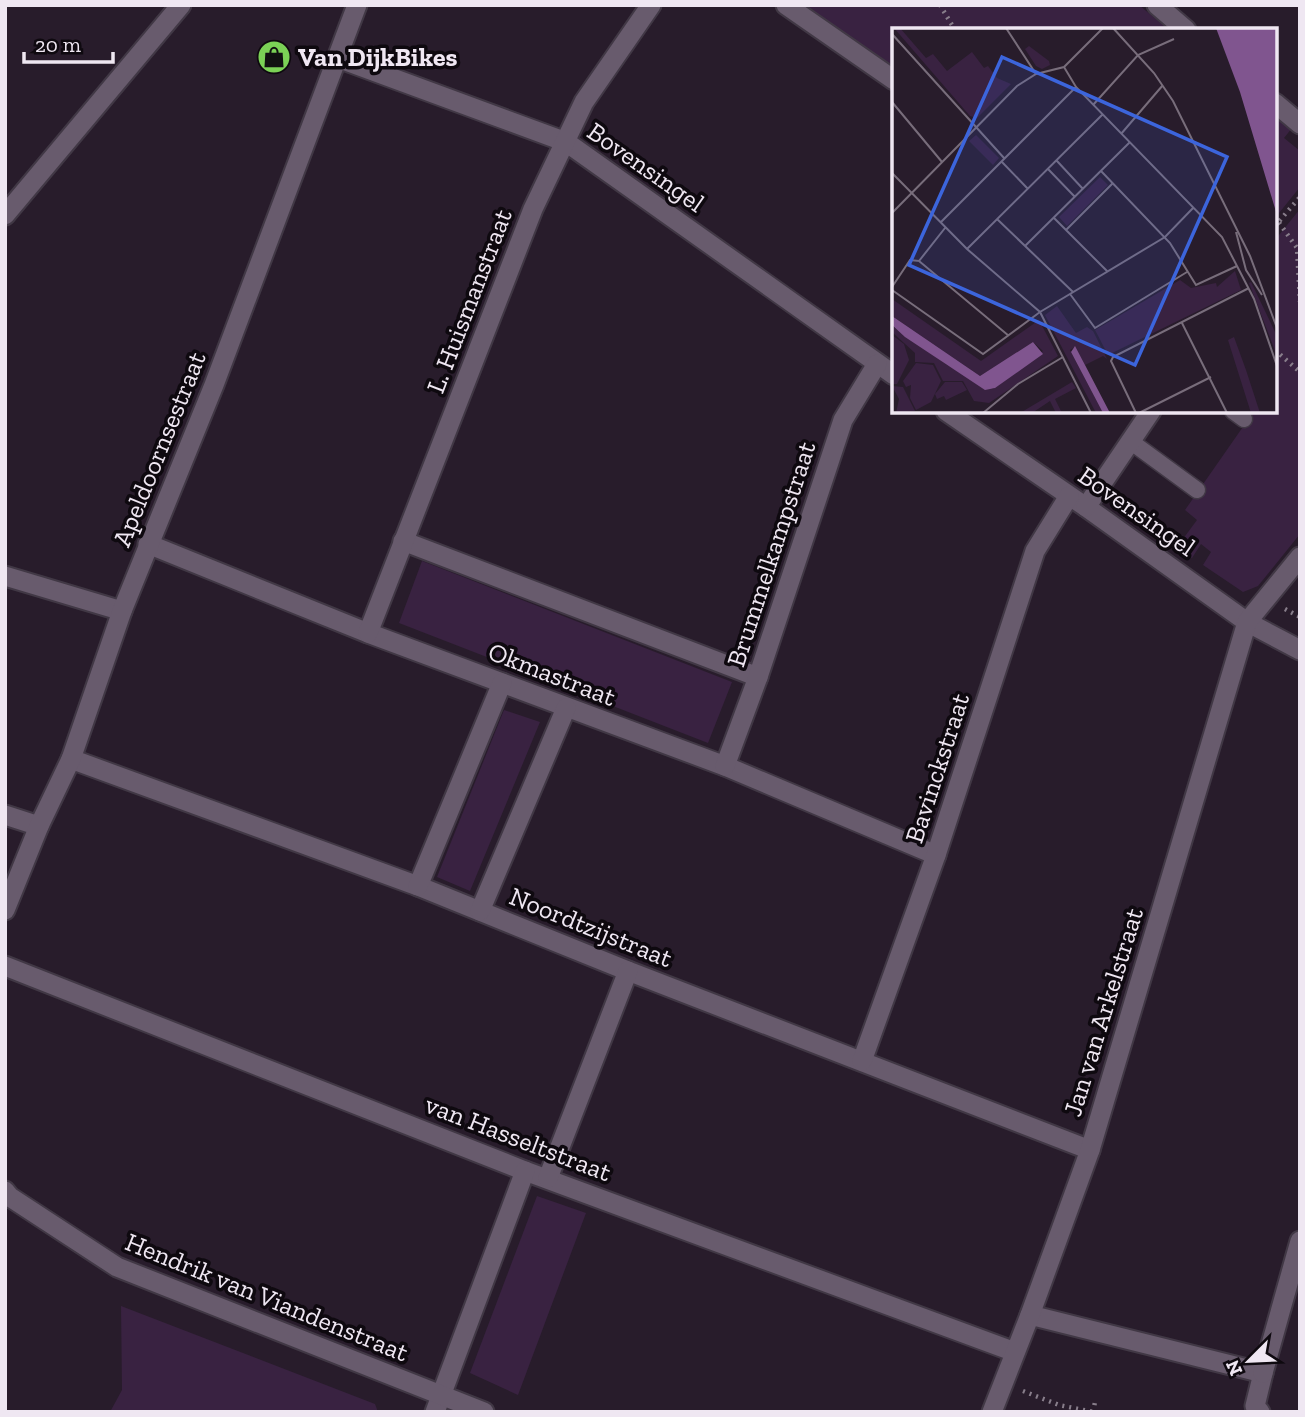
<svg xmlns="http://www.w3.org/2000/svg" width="1305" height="1417" viewBox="0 0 1305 1417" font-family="'Zilla Slab',serif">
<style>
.green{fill:#392241}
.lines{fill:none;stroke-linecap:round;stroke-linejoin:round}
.service-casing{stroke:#413845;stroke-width:19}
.minor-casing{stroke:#413845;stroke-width:23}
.tertiary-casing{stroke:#413845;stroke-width:23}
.path{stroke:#887e8b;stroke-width:4.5;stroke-dasharray:2 5;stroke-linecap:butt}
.service{stroke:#685b6d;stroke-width:16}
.minor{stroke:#685b6d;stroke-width:19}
.tertiary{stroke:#685b6d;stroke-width:19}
.labels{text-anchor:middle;stroke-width:7;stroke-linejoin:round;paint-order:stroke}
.poi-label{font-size:26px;font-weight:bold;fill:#efe7f2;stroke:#0e090f;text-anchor:start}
.street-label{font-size:26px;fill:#efe7f2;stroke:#0e090f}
.inset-road{fill:none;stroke:#786d7b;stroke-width:2}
.view{fill:#3c65dc;fill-opacity:0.15;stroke:#3c65dc;stroke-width:3.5}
.inset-edge{fill:none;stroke:#efe7f2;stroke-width:3.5}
</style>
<rect width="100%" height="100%" fill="#281c2b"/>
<g class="green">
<path d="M 802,5 L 1139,5 L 1169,30 L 894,30 L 894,69 Z"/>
<path d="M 1275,115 L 1292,128 L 1284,138 L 1300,151 L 1300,187 L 1275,218 Z"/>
<path d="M 1300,209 L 1300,534 L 1258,586 L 1243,592 L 1203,565 L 1211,552 L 1201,544 L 1192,558 L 1177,547 L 1197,520 L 1185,510 L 1254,411 L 1275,411 L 1275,240 Z"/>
<path d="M 422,561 L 732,682 L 708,743 L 399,623 Z"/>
<path d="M 504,710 L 540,722 L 470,891 L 437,877 Z"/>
<path d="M 537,1196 L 586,1213 L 518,1395 L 470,1373 Z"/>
<path d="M 121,1306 L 375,1404 L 378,1412 L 110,1412 L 122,1390 Z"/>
</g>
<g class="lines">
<defs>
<g id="service">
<path d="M 1233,411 L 1244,419"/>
<path d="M 1130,441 L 1197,490"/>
</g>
<g id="minor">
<path d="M 786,5 L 894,80"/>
<path d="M 1157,5 L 1186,30"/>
<path d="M 338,58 L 566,142 L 894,375"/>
<path d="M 1275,103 L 1300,124"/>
<path d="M 946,411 L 1086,507 L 1247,622 L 1300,650"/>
<path d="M 1086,507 L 1151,411"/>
<path d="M 403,541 L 758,677"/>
<path d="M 148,544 L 368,633 L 725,766 L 936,855"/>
<path d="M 5,576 L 122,611"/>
<path d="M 368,633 L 533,209 L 584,102 L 651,5"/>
<path d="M 71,759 L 418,886 L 628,971 L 1090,1150"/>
<path d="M 725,766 L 758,677 L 843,420 L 877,364"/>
<path d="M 5,815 L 39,826"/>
<path d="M 418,886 L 502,683"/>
<path d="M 5,910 L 39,826 L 71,759 L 122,611 L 214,385 L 357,5"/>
<path d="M 480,911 L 566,708"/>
<path d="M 5,966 L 525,1171 L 1015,1352"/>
<path d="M 862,1061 L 936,855 L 1035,551 L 1069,496"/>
<path d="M 548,1178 L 628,971"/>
<path d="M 1030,1315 L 1263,1373 L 1255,1406 L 1260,1412"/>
<path d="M 1263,1373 L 1300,1241"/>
<path d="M 435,1412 L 525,1171"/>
<path d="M 992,1412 L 1030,1315 L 1090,1150 L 1247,622 L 1300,557"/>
</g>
<g id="tertiary">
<path d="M 5,215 L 181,5"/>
<path d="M 5,1191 L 10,1197 L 117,1267 L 484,1412"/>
</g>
</defs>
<use href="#service" class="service-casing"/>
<use href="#minor" class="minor-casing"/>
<use href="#tertiary" class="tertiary-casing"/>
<g class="path">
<path d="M 940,5 L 955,30"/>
<path d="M 1275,217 L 1297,248 L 1300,302"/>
<path d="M 1275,226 L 1300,197"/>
<path d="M 1275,350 L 1300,372"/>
<path d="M 1285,609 L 1300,617"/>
<path d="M 1023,1391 L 1059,1405 L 1093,1412"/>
<path d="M 1093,1412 L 1095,1402"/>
</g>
<use href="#service" class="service"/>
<use href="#minor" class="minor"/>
<use href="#tertiary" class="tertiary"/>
</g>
<defs>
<symbol id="shop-disc" viewBox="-11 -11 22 22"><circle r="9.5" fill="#7bd156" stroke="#0e090f"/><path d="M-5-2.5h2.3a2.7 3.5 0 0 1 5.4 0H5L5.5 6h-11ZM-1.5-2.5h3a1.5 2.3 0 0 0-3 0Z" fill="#111"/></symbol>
</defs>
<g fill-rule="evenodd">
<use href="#shop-disc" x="255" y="38" width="38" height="38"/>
</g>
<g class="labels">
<g class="poi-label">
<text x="298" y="66">Van DijkBikes</text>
</g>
<g class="street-label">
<text transform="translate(646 167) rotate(35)" y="9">Bovensingel</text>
<text transform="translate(469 301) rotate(-69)" y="9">L. Huismanstraat</text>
<text transform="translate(159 449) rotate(-68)" y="9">Apeldoornsestraat</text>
<text transform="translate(1137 511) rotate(35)" y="9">Bovensingel</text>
<text transform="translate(771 554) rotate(-72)" y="9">Brummelkampstraat</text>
<text transform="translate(552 674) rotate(21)" y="9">Okmastraat</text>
<text transform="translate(937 768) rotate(-72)" y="9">Bavinckstraat</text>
<text transform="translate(591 927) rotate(22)" y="9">Noordtzijstraat</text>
<text transform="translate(1103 1012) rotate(-73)" y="9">Jan van Arkelstraat</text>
<text transform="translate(518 1138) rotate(21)" y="9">van Hasseltstraat</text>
<text transform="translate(267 1297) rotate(22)" y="9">Hendrik van Viandenstraat</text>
</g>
</g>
<g transform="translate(892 28)">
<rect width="385" height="385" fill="#281c2b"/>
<path d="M 2,0 L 8,0 L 34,30 L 41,26 L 55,43 L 80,24 L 92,40 L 96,38 L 105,50 L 119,56 L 85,90 L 78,88 ZM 137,18 L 157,33 L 158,37 L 150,41 L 144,38 L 133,21 ZM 84,107 L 107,130 L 101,137 L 77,113 ZM 208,149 L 216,157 L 175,198 L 167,189 ZM 343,243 L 349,262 L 216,327 L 203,302 L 288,252 L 299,260 L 324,255 L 325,259 ZM 359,254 L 385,308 L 385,328 L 357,255 ZM 0,271 L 89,333 L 147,292 L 166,328 L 97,375 L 82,373 L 71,353 L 51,353 L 42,335 L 23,334 L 23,325 L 0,304 L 0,298 L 55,337 L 101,361 L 151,323 L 141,314 L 88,348 L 0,288 ZM 165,278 L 184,305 L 195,299 L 201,303 L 215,331 L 211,328 L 193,337 L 183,319 L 178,322 L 211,385 L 204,385 L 153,287 ZM 0,307 L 12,316 L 17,332 L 5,356 L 0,356 ZM 342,309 L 354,342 L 368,385 L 359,385 L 336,312 ZM 24,335 L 41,337 L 49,353 L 39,374 L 24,382 L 18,370 L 19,357 L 14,359 L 11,353 ZM 53,354 L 70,354 L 75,362 L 54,372 L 52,368 L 45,371 L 43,366 ZM 180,354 L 184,360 L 163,371 L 170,385 L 164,385 L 158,373 L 140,385 L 128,385 ZM 0,358 L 11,359 L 23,383 L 4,385 L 7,371 Z" fill="#392241"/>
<path d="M 324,0 L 385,0 L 385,187 L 348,64 ZM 0,288 L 88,348 L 141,314 L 151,326 L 103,360 L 93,362 L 13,309 L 0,297 ZM 183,318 L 193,337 L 218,385 L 211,385 L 179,324 Z" fill="#80558f"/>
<path class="inset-road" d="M 114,0 L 144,46M 221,0 L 262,45 L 281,73 L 358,228 L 385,300M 0,6 L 112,130M 172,39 L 184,59 L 330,209 L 362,271 L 385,338M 0,74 L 50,134M 201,77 L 246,27 L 282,11M 229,106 L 271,57M 109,133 L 136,161M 165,133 L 191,161M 156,141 L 183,169M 209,143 L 278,215 L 304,257 L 345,238M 0,145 L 75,221 L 148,284 L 199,385M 0,185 L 125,58 L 144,46 L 172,39 L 211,0M 162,190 L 215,243M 105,191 L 181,264M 48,195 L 184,59M 174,202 L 221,155M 344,204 L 354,242 L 370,267M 133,218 L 238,114M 75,221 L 210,87M 27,233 L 117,308M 0,259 L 18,232 L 27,233 L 53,200M 0,262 L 91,326 L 148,284 L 273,209 L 302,179M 178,266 L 203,300 L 295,244M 290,295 L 335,385M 91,385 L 126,356 L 171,329M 244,385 L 219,333 L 221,329 L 357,260M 247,385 L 319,349"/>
<path class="view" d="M 110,29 L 335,129 L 243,337 L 17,237 Z"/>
<rect width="385" height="385" class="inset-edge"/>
</g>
<rect width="1305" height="1417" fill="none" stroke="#efe7f2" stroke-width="14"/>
<g transform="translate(1249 1361) rotate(246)" stroke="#0e090f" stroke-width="5" paint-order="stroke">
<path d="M0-5L12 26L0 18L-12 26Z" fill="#efe7f2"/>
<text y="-10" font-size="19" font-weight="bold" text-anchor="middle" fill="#efe7f2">N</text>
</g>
<path d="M24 52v10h89v-10" fill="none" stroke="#efe7f2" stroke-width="3.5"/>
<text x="35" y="52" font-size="21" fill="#efe7f2" stroke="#0e090f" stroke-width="5" paint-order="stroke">20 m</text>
</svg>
